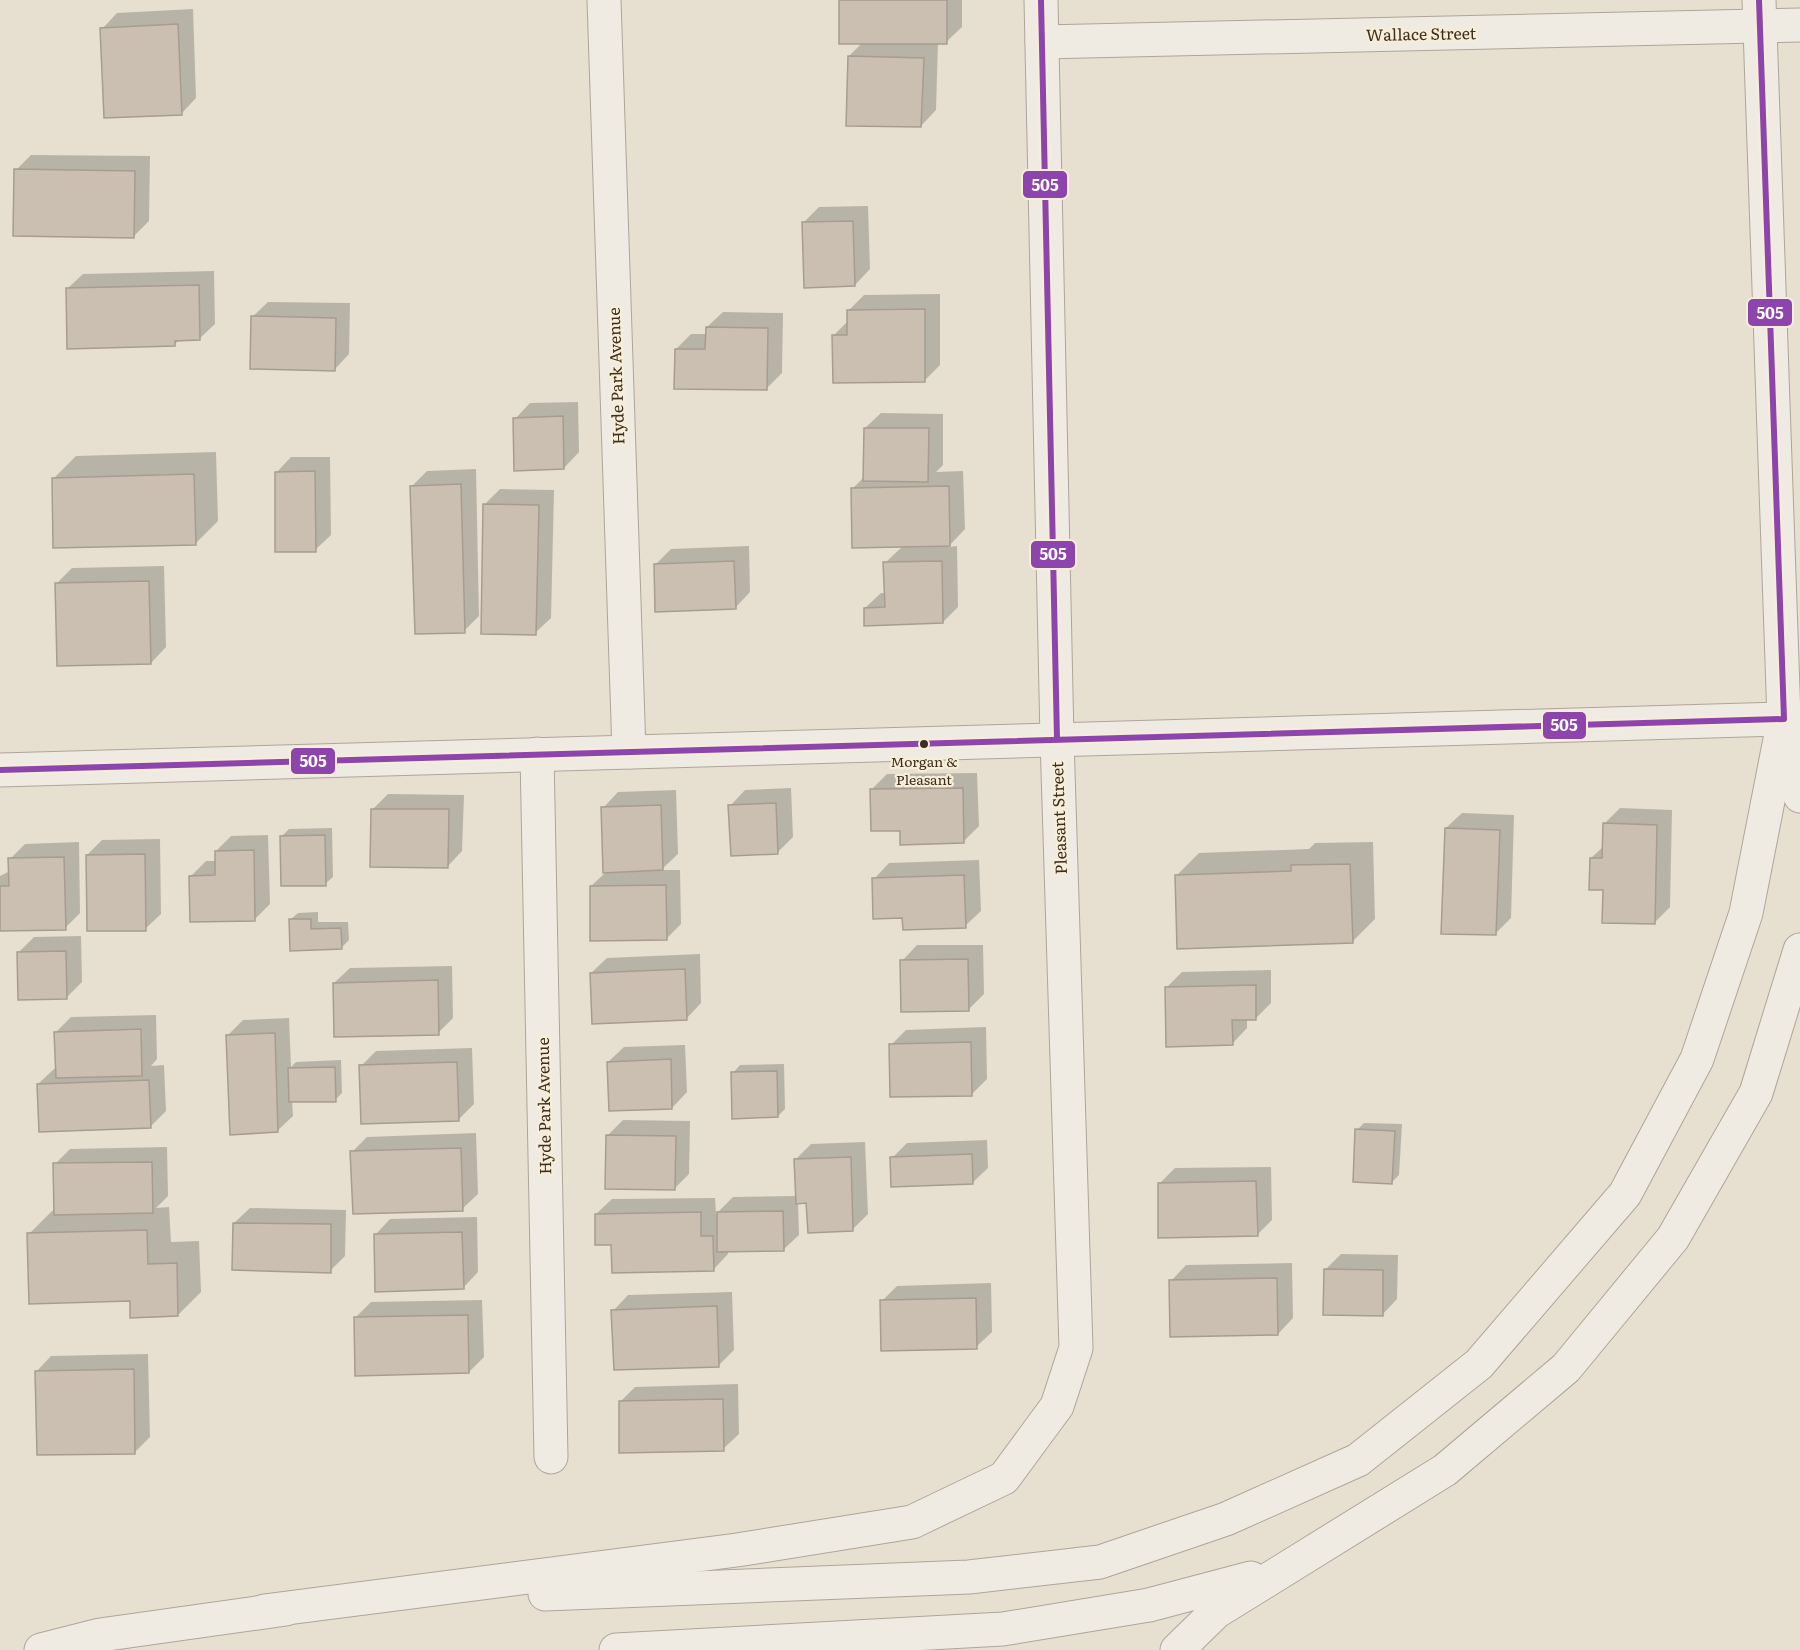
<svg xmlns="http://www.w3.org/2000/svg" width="1800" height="1650" viewBox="0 0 1800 1650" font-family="Literata,serif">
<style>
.shadow{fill:#0003}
.building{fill:#cbbfb2;stroke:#a89c90;stroke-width:1.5}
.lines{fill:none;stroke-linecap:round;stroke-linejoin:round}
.minor-casing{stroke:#ada599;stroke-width:35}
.minor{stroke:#efebe3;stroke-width:33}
.bus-1-casing{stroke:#f7eed8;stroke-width:10}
.bus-1{stroke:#8e44ad;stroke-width:6}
.bus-dot{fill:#3d2e20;stroke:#f7eed8;stroke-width:2}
.labels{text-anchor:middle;stroke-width:4.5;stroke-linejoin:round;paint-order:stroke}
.bus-label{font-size:14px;fill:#3d2e20;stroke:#f7eed8}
.street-label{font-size:16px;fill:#3d2e20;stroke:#f7eed8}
.line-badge{stroke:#f7eed8;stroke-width:2}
.badge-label{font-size:16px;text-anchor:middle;font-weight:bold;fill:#fff}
</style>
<rect width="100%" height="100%" fill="#e7e0d1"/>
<g class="shadow">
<path d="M 841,0 L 962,0 L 962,27 L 946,42 L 938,42 L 936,110 L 921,126 L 849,56 L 863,42 Z"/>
<path d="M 193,9 L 196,98 L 181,114 L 102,29 L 117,13 Z"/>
<path d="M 31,155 L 150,156 L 149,221 L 134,236 L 16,170 Z"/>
<path d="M 868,206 L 870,269 L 855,285 L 803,223 L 819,207 Z"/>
<path d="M 214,271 L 215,324 L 199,339 L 180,339 L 174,345 L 67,289 L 83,274 Z"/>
<path d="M 940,294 L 940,365 L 925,380 L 833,336 L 849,320 L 849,310 L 864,295 Z"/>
<path d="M 268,302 L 350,303 L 349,354 L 334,370 L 252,317 Z"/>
<path d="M 723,312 L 783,313 L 782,373 L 766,389 L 676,349 L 691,334 L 707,334 L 707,327 Z"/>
<path d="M 578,402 L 579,452 L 564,468 L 515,419 L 530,403 Z"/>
<path d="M 881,413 L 943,414 L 943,465 L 936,472 L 963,471 L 965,529 L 948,547 L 957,546 L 958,607 L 943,622 L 865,608 L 881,593 L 886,593 L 885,563 L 903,546 L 852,489 L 865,476 L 865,428 Z"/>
<path d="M 216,452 L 218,521 L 195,544 L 53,479 L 76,456 Z"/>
<path d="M 291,457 L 330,457 L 331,535 L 315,550 L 276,473 Z"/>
<path d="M 476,469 L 479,616 L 464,631 L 412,486 L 427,471 Z"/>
<path d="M 500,489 L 554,490 L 551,618 L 535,633 L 485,504 Z"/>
<path d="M 749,546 L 750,592 L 735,608 L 655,565 L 671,549 Z"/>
<path d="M 164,566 L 166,647 L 151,663 L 57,583 L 72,568 Z"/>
<path d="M 977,773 L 979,826 L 963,842 L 902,829 L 871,790 L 887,774 Z"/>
<path d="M 791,788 L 793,837 L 778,852 L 730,806 L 745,790 Z"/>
<path d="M 676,790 L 678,854 L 661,870 L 680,870 L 681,924 L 666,939 L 591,886 L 605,873 L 603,808 L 618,792 Z"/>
<path d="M 388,794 L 464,795 L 462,851 L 447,867 L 373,809 Z"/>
<path d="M 1620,808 L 1672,810 L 1670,907 L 1655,922 L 1605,889 L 1591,858 L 1604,846 L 1604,824 Z"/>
<path d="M 1462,813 L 1514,815 L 1511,918 L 1495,934 L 1446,828 Z"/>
<path d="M 332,828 L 333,877 L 325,884 L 282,836 L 289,829 Z"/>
<path d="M 268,835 L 270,904 L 255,919 L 191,876 L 206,861 L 216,861 L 216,851 L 231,836 Z"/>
<path d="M 160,839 L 161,914 L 145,929 L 87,855 L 102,840 Z"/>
<path d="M 79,842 L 80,913 L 65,928 L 0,930 L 0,876 L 10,871 L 10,859 L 25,844 Z"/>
<path d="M 1373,842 L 1375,919 L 1352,942 L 1176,876 L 1199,853 L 1309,849 L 1315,843 Z"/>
<path d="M 979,860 L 981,911 L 965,926 L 904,916 L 874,879 L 889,863 Z"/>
<path d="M 318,912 L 318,922 L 348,922 L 349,940 L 342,947 L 290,920 L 298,913 Z"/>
<path d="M 81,936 L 82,982 L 66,998 L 19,952 L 34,937 Z"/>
<path d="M 917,945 L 983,945 L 984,994 L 968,1010 L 902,961 Z"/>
<path d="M 700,954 L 701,1003 L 686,1019 L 591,973 L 607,958 Z"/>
<path d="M 452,966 L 453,1018 L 438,1033 L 334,983 L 350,968 Z"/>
<path d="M 1271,970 L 1271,1003 L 1256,1018 L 1247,1018 L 1247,1028 L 1232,1044 L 1166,988 L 1182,972 Z"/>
<path d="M 156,1015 L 157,1059 L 151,1066 L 164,1065 L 166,1111 L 151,1126 L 38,1084 L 54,1069 L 57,1069 L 56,1032 L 71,1017 Z"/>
<path d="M 289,1018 L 291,1067 L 296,1062 L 341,1060 L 342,1093 L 335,1100 L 292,1101 L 293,1116 L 277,1131 L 228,1035 L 243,1020 Z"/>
<path d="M 986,1027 L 987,1079 L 972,1094 L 891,1045 L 906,1030 Z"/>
<path d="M 685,1045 L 687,1092 L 672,1108 L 608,1062 L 624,1047 Z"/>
<path d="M 472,1048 L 474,1104 L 458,1120 L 361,1066 L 376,1051 Z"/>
<path d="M 784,1064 L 785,1109 L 778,1116 L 733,1073 L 740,1065 Z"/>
<path d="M 623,1120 L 690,1121 L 689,1174 L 674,1189 L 608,1135 Z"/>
<path d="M 1364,1123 L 1402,1124 L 1399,1175 L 1392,1182 L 1357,1130 Z"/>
<path d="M 476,1133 L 478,1194 L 462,1209 L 352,1152 L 367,1137 Z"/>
<path d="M 987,1140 L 988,1168 L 972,1183 L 892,1158 L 907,1143 Z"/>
<path d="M 865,1142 L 868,1214 L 852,1230 L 808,1202 L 798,1202 L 799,1235 L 783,1250 L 728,1251 L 728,1254 L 713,1270 L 613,1244 L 596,1214 L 612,1199 L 715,1198 L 716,1214 L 733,1197 L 797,1196 L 796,1159 L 811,1144 Z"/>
<path d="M 167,1147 L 168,1196 L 156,1208 L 169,1207 L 171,1242 L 199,1241 L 201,1292 L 178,1315 L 131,1300 L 29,1234 L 52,1211 L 55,1211 L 55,1164 L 70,1149 Z"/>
<path d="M 1271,1167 L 1272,1220 L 1257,1235 L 1159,1184 L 1175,1168 Z"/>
<path d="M 250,1208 L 346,1210 L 345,1256 L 330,1271 L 234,1223 Z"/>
<path d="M 477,1217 L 478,1272 L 463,1288 L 375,1235 L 390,1219 Z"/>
<path d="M 1341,1254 L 1398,1255 L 1397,1299 L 1382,1315 L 1326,1269 Z"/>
<path d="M 1292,1263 L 1293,1318 L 1278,1334 L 1171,1281 L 1186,1265 Z"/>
<path d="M 991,1283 L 992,1332 L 976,1347 L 882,1301 L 897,1286 Z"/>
<path d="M 732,1292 L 734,1350 L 719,1365 L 613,1311 L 628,1295 Z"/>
<path d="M 482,1300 L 484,1357 L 469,1372 L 355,1318 L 371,1302 Z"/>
<path d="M 148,1354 L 150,1437 L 135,1452 L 36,1372 L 51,1356 Z"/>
<path d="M 738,1384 L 739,1434 L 723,1449 L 620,1402 L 635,1387 Z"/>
</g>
<g class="building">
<rect x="839" y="0" width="108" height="44"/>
<path d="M 178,24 L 182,115 L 104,118 L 100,28 Z"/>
<path d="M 848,56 L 924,58 L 921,127 L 846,126 Z"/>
<path d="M 14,169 L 135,171 L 134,238 L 13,236 Z"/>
<path d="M 853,221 L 855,286 L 804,288 L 802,222 Z"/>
<path d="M 199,285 L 200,340 L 175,341 L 175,346 L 67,349 L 66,288 Z"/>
<path d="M 925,309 L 925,382 L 833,383 L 832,335 L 847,335 L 847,310 Z"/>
<path d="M 251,316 L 336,318 L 335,371 L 250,369 Z"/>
<path d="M 706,327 L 768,328 L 767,390 L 674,389 L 675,349 L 705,349 Z"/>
<path d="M 563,416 L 564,469 L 514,471 L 513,418 Z"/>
<path d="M 864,428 L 929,428 L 928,482 L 863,481 Z"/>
<path d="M 315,471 L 316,552 L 275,552 L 275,472 Z"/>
<path d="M 194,474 L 196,545 L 53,548 L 52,478 Z"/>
<path d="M 461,484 L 465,633 L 415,634 L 410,486 Z"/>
<path d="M 949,486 L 950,546 L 852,548 L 851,488 Z"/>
<path d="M 483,504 L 539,505 L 536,635 L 481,634 Z"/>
<path d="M 734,561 L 736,609 L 655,612 L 654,564 Z"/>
<path d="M 942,561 L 943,623 L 864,626 L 864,608 L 885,607 L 883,562 Z"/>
<path d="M 149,581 L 151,664 L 57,666 L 55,583 Z"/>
<path d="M 963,788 L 964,843 L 900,845 L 900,831 L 871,831 L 870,789 Z"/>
<path d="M 776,803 L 778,854 L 731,856 L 728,805 Z"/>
<path d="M 661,805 L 663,870 L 603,873 L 601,807 Z"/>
<path d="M 371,809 L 449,809 L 448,868 L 370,867 Z"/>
<path d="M 1603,823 L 1657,825 L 1655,924 L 1602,923 L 1603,890 L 1589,890 L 1590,858 L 1602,858 Z"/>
<path d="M 1445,828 L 1500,830 L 1496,935 L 1441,934 Z"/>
<path d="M 325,835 L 326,886 L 281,886 L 280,836 Z"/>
<path d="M 254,850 L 255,921 L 190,922 L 189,876 L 215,875 L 215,851 Z"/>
<path d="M 145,854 L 146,931 L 87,931 L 86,855 Z"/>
<path d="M 64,857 L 66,930 L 0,931 L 0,886 L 9,886 L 8,858 Z"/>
<path d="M 1350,864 L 1353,943 L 1177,949 L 1175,875 L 1291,871 L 1291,865 Z"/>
<path d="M 964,875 L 966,928 L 903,930 L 902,918 L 873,919 L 872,878 Z"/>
<path d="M 666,885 L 667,940 L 590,941 L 590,886 Z"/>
<path d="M 289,919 L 311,919 L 311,929 L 341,928 L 342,949 L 290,951 Z"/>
<path d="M 66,951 L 67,999 L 18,1000 L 17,952 Z"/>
<path d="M 968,959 L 969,1011 L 901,1012 L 900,960 Z"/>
<path d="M 685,969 L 687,1020 L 592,1024 L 590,973 Z"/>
<path d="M 438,980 L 439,1035 L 334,1037 L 333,983 Z"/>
<path d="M 1256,985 L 1256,1020 L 1232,1020 L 1233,1045 L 1166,1047 L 1165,987 Z"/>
<path d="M 141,1029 L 142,1076 L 56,1078 L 54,1032 Z"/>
<path d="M 275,1033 L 278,1132 L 230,1135 L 226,1035 Z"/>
<path d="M 971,1042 L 972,1096 L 890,1097 L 889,1044 Z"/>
<path d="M 671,1059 L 672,1109 L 609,1111 L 607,1062 Z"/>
<path d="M 457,1062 L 459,1121 L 361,1124 L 359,1065 Z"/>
<path d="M 335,1067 L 336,1102 L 289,1102 L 288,1068 Z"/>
<path d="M 777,1071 L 778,1117 L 732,1119 L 731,1072 Z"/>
<path d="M 149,1080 L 151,1128 L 39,1132 L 37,1084 Z"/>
<path d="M 1355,1129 L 1395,1131 L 1392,1184 L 1353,1182 Z"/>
<path d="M 606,1135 L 676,1136 L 675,1190 L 605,1189 Z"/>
<path d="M 461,1148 L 463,1211 L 353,1214 L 350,1151 Z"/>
<path d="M 972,1154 L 973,1184 L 891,1187 L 890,1157 Z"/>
<path d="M 851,1157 L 853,1231 L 808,1233 L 806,1203 L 796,1204 L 794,1159 Z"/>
<path d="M 152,1162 L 153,1213 L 54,1215 L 53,1163 Z"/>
<path d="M 1256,1181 L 1258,1236 L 1158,1238 L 1158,1183 Z"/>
<path d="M 783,1211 L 784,1251 L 717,1252 L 717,1212 Z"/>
<path d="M 701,1212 L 701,1236 L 713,1236 L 714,1271 L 612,1273 L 611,1245 L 595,1245 L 595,1214 Z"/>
<path d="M 233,1223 L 331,1224 L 331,1273 L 232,1270 Z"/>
<path d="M 147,1230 L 148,1264 L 177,1263 L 178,1316 L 130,1318 L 130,1301 L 29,1304 L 27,1233 Z"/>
<path d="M 462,1232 L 464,1289 L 375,1292 L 374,1234 Z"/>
<path d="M 1324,1269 L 1383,1270 L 1383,1316 L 1323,1315 Z"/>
<path d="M 1277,1278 L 1278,1335 L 1170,1337 L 1169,1280 Z"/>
<path d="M 976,1298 L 977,1349 L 881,1351 L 880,1300 Z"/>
<path d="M 717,1306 L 719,1367 L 614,1370 L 611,1310 Z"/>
<path d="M 468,1315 L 469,1373 L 355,1376 L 354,1317 Z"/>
<path d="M 134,1369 L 135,1454 L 37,1455 L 35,1371 Z"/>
<path d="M 723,1399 L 724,1451 L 619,1453 L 619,1401 Z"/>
</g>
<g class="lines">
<defs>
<g id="minor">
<path d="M 604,0 L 629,752"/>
<path d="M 1759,0 L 1784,719 L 1800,796"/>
<path d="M 1042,42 L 1800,25"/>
<path d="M 537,754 L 551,1457"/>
<path d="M 0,770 L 1784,719"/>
<path d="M 545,1594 L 969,1577 L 1100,1562 L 1226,1519 L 1358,1460 L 1479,1364 L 1625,1194 L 1697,1059 L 1746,913 L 1784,719"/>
<path d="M 264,1611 L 737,1550 L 912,1522 L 1004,1478 L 1057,1406 L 1076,1348 L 1057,739 L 1041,0"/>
<path d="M 41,1650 L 100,1635 L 286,1609"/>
<path d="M 616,1650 L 1003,1629 L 1149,1605 L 1251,1578"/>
<path d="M 1177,1650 L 1216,1612 L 1445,1470 L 1566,1368 L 1673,1238 L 1756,1093 L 1800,950"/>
</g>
</defs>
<use href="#minor" class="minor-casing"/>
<use href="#minor" class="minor"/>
<defs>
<g id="bus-1">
<path d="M 1041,0 L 1057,739"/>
<path d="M 0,770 L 1784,719 L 1759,0"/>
</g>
</defs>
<use href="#bus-1" class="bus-1-casing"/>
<use href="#bus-1" class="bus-1"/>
</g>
<circle class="bus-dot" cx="924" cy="744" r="5"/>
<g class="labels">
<g class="bus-label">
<text x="924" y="767">Morgan &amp;<tspan x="924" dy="18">Pleasant</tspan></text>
</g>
<g class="street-label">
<text transform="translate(1421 34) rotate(-1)" y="6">Wallace Street</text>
<text transform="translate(616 376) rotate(-92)" y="6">Hyde Park Avenue</text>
<text transform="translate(1059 818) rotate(-92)" y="6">Pleasant Street</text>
<text transform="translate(544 1106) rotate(-91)" y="6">Hyde Park Avenue</text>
</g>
</g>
<g class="line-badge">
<rect x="1022" y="170" width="46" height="29" rx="6" fill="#8e44ad"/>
<rect x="1747" y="298" width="46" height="29" rx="6" fill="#8e44ad"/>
<rect x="1030" y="540" width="46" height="29" rx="6" fill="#8e44ad"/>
<rect x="1542" y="711" width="45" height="29" rx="6" fill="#8e44ad"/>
<rect x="290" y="747" width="46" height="28" rx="6" fill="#8e44ad"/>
</g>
<g class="badge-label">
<text x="1045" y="191">505</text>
<text x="1770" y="319">505</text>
<text x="1053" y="560">505</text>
<text x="1564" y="731">505</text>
<text x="313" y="767">505</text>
</g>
</svg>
